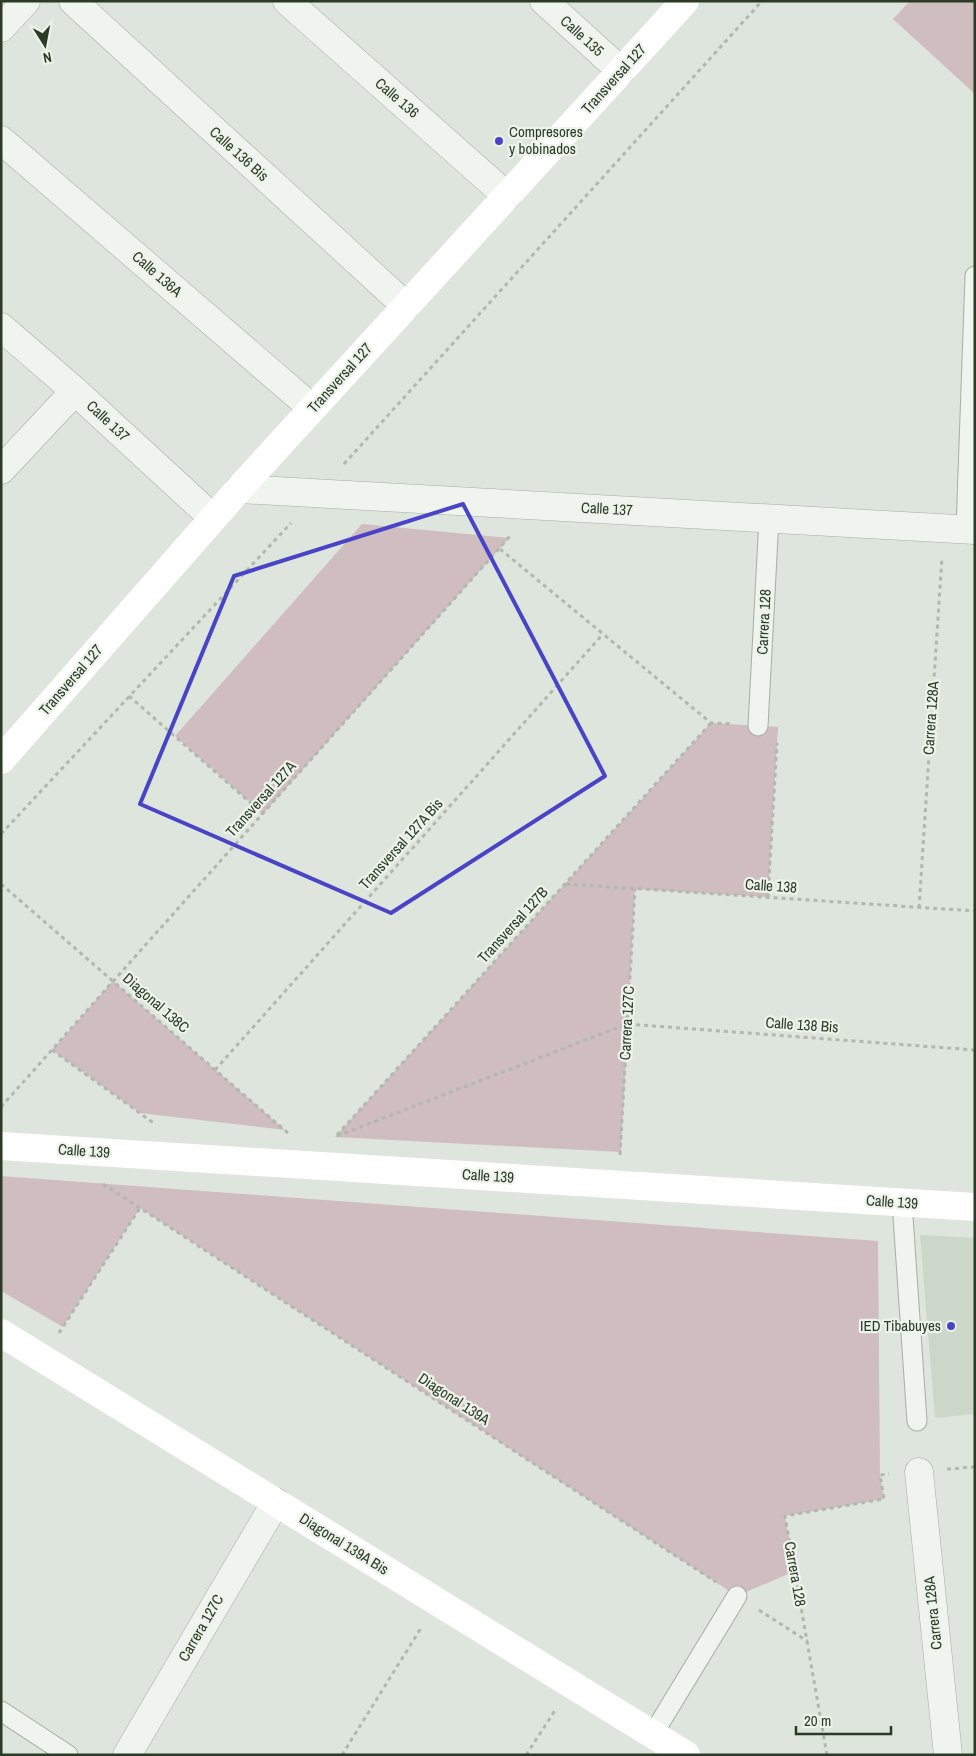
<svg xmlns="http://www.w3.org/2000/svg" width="976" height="1756" viewBox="0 0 976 1756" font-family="'Archivo Narrow',sans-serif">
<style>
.built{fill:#ccd7ca}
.green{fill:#cfbdbf}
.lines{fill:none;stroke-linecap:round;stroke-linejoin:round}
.lane-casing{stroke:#a4afa2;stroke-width:21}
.street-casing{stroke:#a4afa2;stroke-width:29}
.path{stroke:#b0b9ae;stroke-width:3;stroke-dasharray:4 4;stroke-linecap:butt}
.lane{stroke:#eff4ee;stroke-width:19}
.street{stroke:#eff4ee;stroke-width:28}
.secondary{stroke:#fff;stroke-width:28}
.marked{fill:none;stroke:#4944c7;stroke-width:4;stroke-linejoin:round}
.poi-dot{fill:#4944c7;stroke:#edf3eb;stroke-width:2}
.labels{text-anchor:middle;stroke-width:4.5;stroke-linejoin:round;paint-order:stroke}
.street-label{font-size:15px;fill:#2a3b26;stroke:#edf3eb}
.poi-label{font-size:15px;fill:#2a3b26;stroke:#edf3eb;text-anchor:start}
</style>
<rect width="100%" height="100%" fill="#dee5dc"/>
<path class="built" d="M 920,1235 L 975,1238 L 975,1414 L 935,1418 Z"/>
<g class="green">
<path d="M 910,1 L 975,1 L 975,94 L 893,19 Z"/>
<path d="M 362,524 L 509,538 L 263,814 L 175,736 Z"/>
<path d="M 711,723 L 778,727 L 768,897 L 635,889 L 621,1152 L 335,1137 Z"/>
<path d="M 113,981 L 285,1130 L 140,1113 L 52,1050 Z"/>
<path d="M 1,1176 L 878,1241 L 880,1475 L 884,1499 L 785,1516 L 795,1571 L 737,1596 L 140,1208 L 63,1327 L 1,1291 Z"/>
</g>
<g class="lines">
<defs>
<g id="lane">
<path d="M 966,529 L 975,276"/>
<path d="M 758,726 L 769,518"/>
<path d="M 902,1202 L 917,1421"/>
<path d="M 1,1711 L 68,1755"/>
<path d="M 653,1734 L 737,1596"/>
</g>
<g id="street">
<path d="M 73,1 L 406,306"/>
<path d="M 287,1 L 507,196"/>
<path d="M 544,1 L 621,71"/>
<path d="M 1,28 L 26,1"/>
<path d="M 1,140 L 312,408"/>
<path d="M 1,327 L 75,391 L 213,518"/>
<path d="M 1,470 L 75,391"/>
<path d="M 239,489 L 975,530"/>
<path d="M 919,1472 L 948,1755"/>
<path d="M 127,1755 L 276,1502"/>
</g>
</defs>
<use href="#lane" class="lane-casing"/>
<use href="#street" class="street-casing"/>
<g class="path">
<path d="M 344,464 L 762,1"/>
<path d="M 500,549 L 711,723 L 733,724"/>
<path d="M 129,696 L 263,814"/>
<path d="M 1,834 L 291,523"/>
<path d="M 1,884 L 289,1134"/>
<path d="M 566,884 L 975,911"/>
<path d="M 768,897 L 777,743"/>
<path d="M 919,908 L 942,557"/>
<path d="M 52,1050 L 155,1124"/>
<path d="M 215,1070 L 603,634"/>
<path d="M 1,1107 L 512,534"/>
<path d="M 337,1135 L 711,723"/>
<path d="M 337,1136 L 627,1024 L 975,1050"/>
<path d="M 620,1155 L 635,889"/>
<path d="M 103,1184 L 716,1582"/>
<path d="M 59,1333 L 140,1208"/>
<path d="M 947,1469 L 975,1467"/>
<path d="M 759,1610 L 807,1641"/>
<path d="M 342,1755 L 421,1628"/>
<path d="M 526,1755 L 556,1709"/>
<path d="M 827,1755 L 785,1516 L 884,1499 L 880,1475 L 889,1474"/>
</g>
<use href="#lane" class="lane"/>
<use href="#street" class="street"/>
<g class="secondary">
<path d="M 1,760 L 239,489 L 685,1"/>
<path d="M 1,1146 L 975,1207"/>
<path d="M 1,1333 L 686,1755"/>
</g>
</g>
<path class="marked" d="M 463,504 L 605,776 L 391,913 L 140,804 L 234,576 Z"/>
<g class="poi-dot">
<circle cx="499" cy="141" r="5"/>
<circle cx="951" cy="1326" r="5"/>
</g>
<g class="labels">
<g class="street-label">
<text transform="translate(582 36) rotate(42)" y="5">Calle 135</text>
<text transform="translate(614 79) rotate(-48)" y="5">Transversal 127</text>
<text transform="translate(397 98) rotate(41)" y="5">Calle 136</text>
<text transform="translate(239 154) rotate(42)" y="5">Calle 136 Bis</text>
<text transform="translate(157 274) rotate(41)" y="5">Calle 136A</text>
<text transform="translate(340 378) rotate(-48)" y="5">Transversal 127</text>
<text transform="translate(108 421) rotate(43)" y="5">Calle 137</text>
<text transform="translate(607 509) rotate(3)" y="5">Calle 137</text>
<text transform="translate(764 622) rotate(-87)" y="5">Carrera 128</text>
<text transform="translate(71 680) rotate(-49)" y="5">Transversal 127</text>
<text transform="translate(931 718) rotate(-86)" y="5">Carrera 128A</text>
<text transform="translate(261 799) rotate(-48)" y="5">Transversal 127A</text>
<text transform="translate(401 844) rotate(-48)" y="5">Transversal 127A Bis</text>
<text transform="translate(771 886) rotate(4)" y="5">Calle 138</text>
<text transform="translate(513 925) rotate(-48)" y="5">Transversal 127B</text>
<text transform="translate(156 1003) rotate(41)" y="5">Diagonal 138C</text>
<text transform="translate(627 1023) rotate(-87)" y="5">Carrera 127C</text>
<text transform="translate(802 1025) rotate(4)" y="5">Calle 138 Bis</text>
<text transform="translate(84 1151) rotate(4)" y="5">Calle 139</text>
<text transform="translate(488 1176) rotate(4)" y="5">Calle 139</text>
<text transform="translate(892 1202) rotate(4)" y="5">Calle 139</text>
<text transform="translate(454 1399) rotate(33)" y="5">Diagonal 139A</text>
<text transform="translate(344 1544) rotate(32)" y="5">Diagonal 139A Bis</text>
<text transform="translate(795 1574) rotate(80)" y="5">Carrera 128</text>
<text transform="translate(933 1613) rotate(-96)" y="5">Carrera 128A</text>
<text transform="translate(201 1628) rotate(-60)" y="5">Carrera 127C</text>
</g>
<g class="poi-label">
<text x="509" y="137">Compresores<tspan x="509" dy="17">y bobinados</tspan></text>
<text x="941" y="1331" text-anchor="end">IED Tibabuyes</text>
</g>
</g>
<rect width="976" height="1756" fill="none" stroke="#2a3b26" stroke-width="5"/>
<g transform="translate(45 45) rotate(169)" stroke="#edf3eb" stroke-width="4" paint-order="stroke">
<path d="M0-4L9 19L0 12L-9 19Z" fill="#2a3b26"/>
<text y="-8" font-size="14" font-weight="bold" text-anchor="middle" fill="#2a3b26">N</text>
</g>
<path d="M796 1726v8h95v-8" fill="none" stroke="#2a3b26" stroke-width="2.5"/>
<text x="804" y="1726" font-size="15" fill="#2a3b26" stroke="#edf3eb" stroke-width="4" paint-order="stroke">20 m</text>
</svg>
